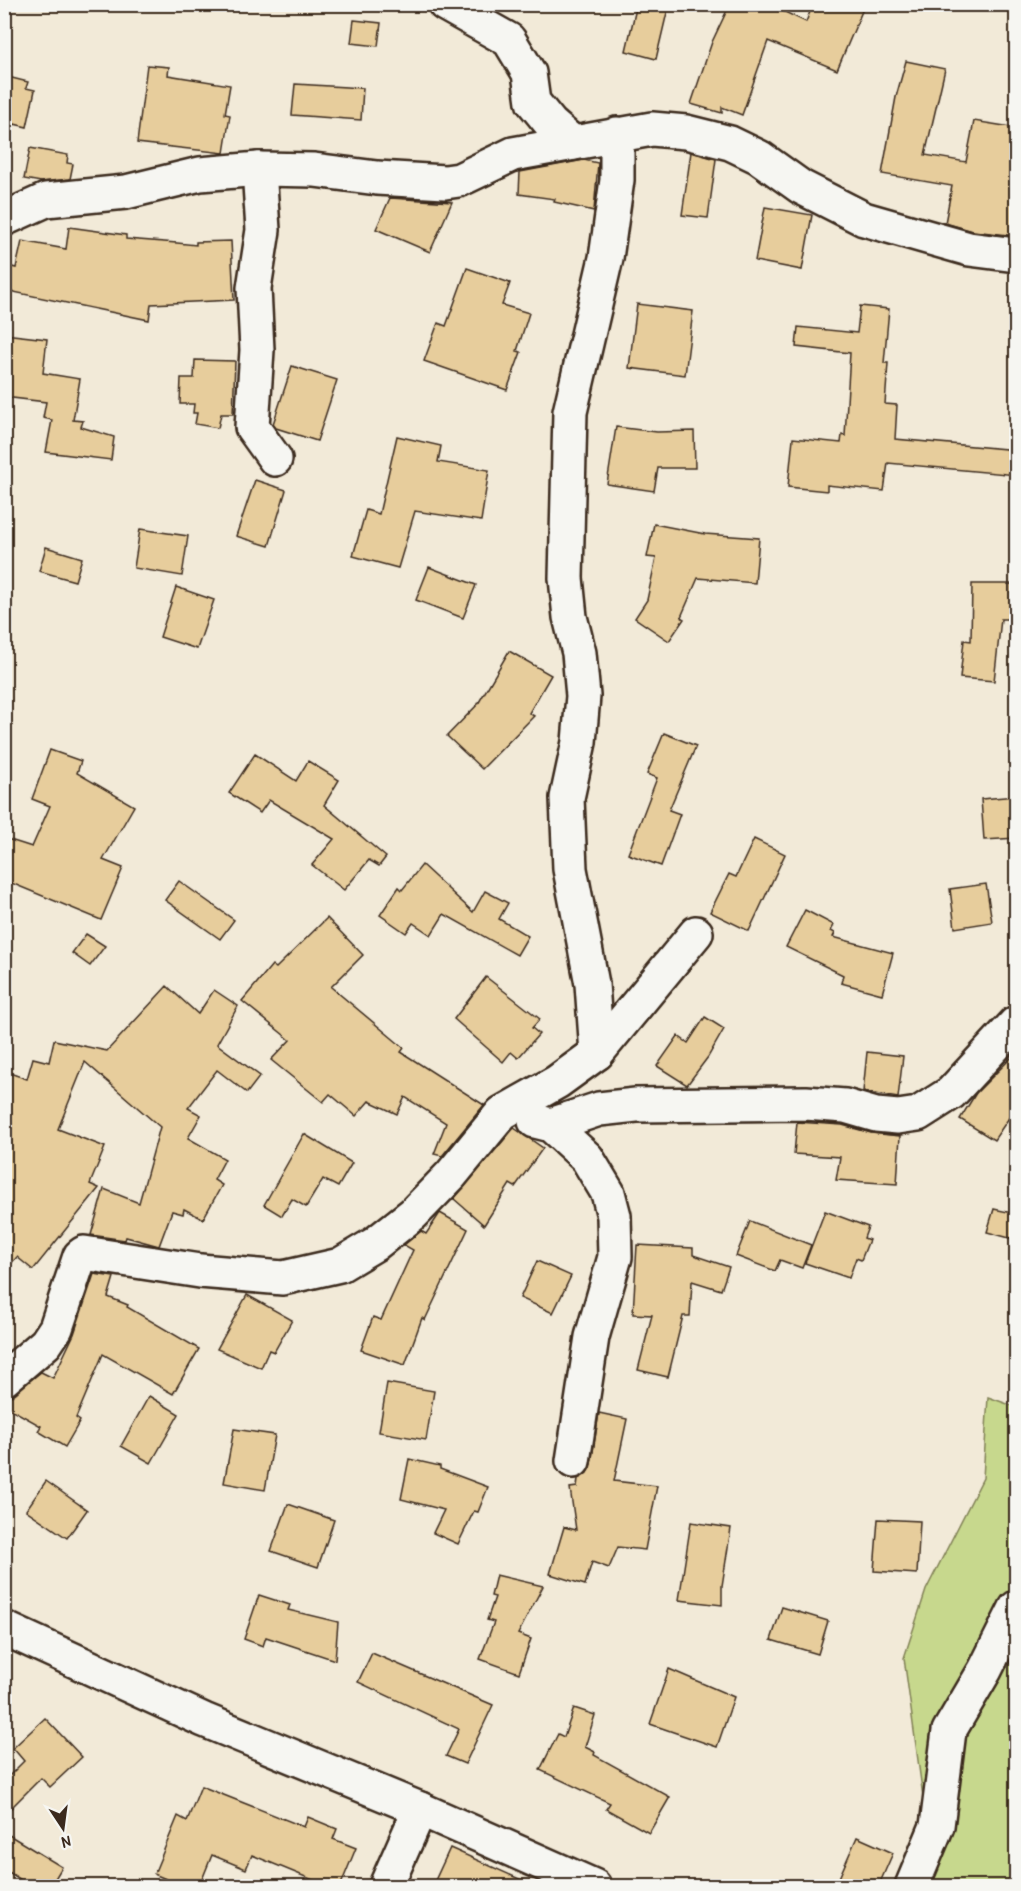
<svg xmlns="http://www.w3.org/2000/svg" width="1021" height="1891" viewBox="0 0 1021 1891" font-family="'Patrick Hand',sans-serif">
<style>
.green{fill:#c7d88d;stroke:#818156;stroke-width:1.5}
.building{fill:#e7cd9c;stroke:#3b2a1e;stroke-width:1.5}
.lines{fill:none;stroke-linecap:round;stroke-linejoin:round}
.minor-casing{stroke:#3b2a1e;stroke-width:38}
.minor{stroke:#f6f6f2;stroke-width:33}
</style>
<rect width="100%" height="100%" fill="#f2ead8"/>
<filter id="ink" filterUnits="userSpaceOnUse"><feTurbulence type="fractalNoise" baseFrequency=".0167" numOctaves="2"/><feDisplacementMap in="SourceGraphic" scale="12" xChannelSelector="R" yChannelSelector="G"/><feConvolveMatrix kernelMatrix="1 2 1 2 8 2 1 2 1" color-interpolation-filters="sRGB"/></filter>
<g filter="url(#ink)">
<path class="green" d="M 988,1397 L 1016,1407 L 1016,1886 L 893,1886 L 927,1826 L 904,1658 L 926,1590 L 983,1478 Z"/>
<g class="building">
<path d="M 637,4 L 669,4 L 656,59 L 626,51 Z"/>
<path d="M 730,4 L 768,4 L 806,22 L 813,4 L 865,4 L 837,70 L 768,41 L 742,115 L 722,107 L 722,113 L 691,104 L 712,42 Z"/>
<path d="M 354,20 L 381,23 L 378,46 L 351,43 Z"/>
<path d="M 906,61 L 945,69 L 925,155 L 966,162 L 974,121 L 1017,128 L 1017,236 L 973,231 L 945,223 L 952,186 L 882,174 L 896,97 Z"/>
<path d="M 147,65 L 169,67 L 168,75 L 230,85 L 225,114 L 230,115 L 224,153 L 137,143 Z"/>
<path d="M 4,76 L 28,82 L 26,88 L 35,90 L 27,127 L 14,124 L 9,141 L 4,140 Z"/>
<path d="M 295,84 L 363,88 L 361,120 L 292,115 Z"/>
<path d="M 30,148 L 68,155 L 67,163 L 73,164 L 70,179 L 41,182 L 24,179 Z"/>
<path d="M 691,152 L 716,159 L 708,218 L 682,215 Z"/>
<path d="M 584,160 L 598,163 L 594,211 L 554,202 L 555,199 L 519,194 L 520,172 Z"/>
<path d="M 390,198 L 452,202 L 430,252 L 376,229 Z"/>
<path d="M 765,207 L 812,215 L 802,270 L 755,261 Z"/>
<path d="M 69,227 L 126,235 L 126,239 L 177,243 L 196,245 L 196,242 L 231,241 L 234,300 L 151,304 L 149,320 L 4,290 L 4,265 L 16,268 L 22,241 L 66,249 Z"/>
<path d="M 467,268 L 510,283 L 502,305 L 529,313 L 517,351 L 521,352 L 507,390 L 424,361 L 438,323 L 446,326 Z"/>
<path d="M 637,304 L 693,311 L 685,375 L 629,368 Z"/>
<path d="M 860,306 L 889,309 L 884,363 L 888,363 L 885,404 L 897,405 L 895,439 L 1017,450 L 1017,475 L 888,463 L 884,491 L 827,485 L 827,491 L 788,487 L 793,438 L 841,443 L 842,435 L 845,436 L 850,353 L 796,347 L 798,327 L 857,333 Z"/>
<path d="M 4,334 L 47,339 L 43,373 L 80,379 L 73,420 L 83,421 L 81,427 L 114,437 L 111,460 L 46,452 L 52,420 L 43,418 L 46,402 L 4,397 Z"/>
<path d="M 195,360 L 235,361 L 233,414 L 221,414 L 218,428 L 195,424 L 197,413 L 193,413 L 194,404 L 180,404 L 181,378 L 194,378 Z"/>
<path d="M 292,366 L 337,380 L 317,441 L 276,428 L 273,424 Z"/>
<path d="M 616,427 L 657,432 L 694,431 L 695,468 L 658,468 L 654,491 L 607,484 Z"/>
<path d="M 397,436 L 441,446 L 438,462 L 489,470 L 481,521 L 415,511 L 398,568 L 353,556 L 366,510 L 379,514 Z"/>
<path d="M 255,480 L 286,490 L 269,546 L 236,536 Z"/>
<path d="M 654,524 L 705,534 L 759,538 L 755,583 L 698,578 L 681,617 L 684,619 L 669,641 L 635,618 L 647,600 L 656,558 L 647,557 Z"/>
<path d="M 140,529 L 188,536 L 182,576 L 134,568 Z"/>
<path d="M 46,547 L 82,558 L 75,581 L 39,571 Z"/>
<path d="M 429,567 L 476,585 L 463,618 L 416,600 Z"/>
<path d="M 972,584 L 1012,584 L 1011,619 L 1001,619 L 994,681 L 960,678 L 964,640 L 971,641 Z"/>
<path d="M 176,587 L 214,600 L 197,649 L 160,637 Z"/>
<path d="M 509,651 L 551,675 L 529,713 L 534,716 L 482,769 L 447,736 L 478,704 Z"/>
<path d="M 664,733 L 696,746 L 669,810 L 680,814 L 661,866 L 628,854 L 657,778 L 647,774 Z"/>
<path d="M 50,750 L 81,761 L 77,773 L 134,806 L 103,860 L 123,868 L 101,920 L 4,880 L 4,838 L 32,847 L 50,806 L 32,799 Z"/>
<path d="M 255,754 L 296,781 L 308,761 L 339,780 L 324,805 L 386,857 L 379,866 L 369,860 L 344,890 L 312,865 L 334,839 L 269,800 L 260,813 L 229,793 Z"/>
<path d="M 1017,796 L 1017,838 L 984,840 L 981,799 Z"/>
<path d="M 754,839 L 785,854 L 749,931 L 710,912 L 729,874 L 736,877 Z"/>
<path d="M 422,865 L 473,912 L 485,891 L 508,903 L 499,919 L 528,936 L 517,955 L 444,914 L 431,935 L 413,923 L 406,933 L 380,915 L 399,887 L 402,890 Z"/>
<path d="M 179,881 L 234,920 L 220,939 L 165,900 Z"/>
<path d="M 986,884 L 992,922 L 955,928 L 950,889 Z"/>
<path d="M 805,910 L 834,925 L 831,931 L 835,933 L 833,937 L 893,953 L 882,994 L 841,983 L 843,975 L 786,947 Z"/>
<path d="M 327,918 L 363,955 L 331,987 L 404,1048 L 401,1052 L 484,1105 L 442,1156 L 434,1154 L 446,1123 L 405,1097 L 397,1114 L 369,1101 L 356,1116 L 330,1094 L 323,1102 L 271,1060 L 290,1040 L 242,1001 L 272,965 L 276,968 Z"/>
<path d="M 86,934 L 105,946 L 90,966 L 72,953 Z"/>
<path d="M 486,977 L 540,1019 L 532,1028 L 539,1034 L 518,1058 L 511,1052 L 503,1062 L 454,1019 Z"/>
<path d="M 167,986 L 198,1014 L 214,990 L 238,1006 L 217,1044 L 260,1076 L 247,1093 L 217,1070 L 188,1108 L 201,1115 L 188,1138 L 225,1159 L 214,1180 L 222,1185 L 203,1219 L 184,1209 L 183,1214 L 172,1211 L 159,1246 L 126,1237 L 125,1240 L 91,1235 L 104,1189 L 139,1203 L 160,1127 L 85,1062 L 58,1129 L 105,1147 L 90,1184 L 99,1188 L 33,1270 L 17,1257 L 4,1271 L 4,1071 L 27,1079 L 33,1058 L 49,1062 L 54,1040 L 107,1051 Z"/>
<path d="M 705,1017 L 724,1029 L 708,1057 L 687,1085 L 657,1066 L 678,1036 L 688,1043 Z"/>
<path d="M 867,1052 L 903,1056 L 898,1098 L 863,1092 Z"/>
<path d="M 1017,1052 L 1017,1106 L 994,1140 L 960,1119 L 976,1093 Z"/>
<path d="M 797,1122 L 842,1125 L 871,1133 L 900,1136 L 897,1184 L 836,1180 L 840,1157 L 794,1154 Z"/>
<path d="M 514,1128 L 543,1148 L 515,1187 L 510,1184 L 484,1225 L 454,1199 Z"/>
<path d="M 304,1134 L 352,1163 L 338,1187 L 323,1179 L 306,1207 L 292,1199 L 282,1216 L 264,1205 Z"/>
<path d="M 994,1209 L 1017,1214 L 1017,1240 L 987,1232 Z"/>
<path d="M 825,1211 L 868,1227 L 864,1238 L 869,1240 L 861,1260 L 856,1258 L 849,1278 L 805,1263 Z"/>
<path d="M 440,1213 L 468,1229 L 425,1320 L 422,1318 L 405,1365 L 361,1350 L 373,1317 L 381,1320 L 413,1250 L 404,1245 L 421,1231 L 426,1234 Z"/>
<path d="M 750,1221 L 811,1245 L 802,1268 L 780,1260 L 775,1271 L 736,1256 Z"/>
<path d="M 637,1245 L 693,1248 L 693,1255 L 729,1267 L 721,1290 L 692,1281 L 690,1316 L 683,1316 L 668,1377 L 638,1370 L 652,1315 L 633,1314 Z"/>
<path d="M 537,1261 L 571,1276 L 553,1313 L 520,1298 Z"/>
<path d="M 94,1274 L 114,1277 L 108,1297 L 128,1305 L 127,1307 L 199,1349 L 173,1394 L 103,1354 L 76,1418 L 80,1421 L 65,1447 L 38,1431 L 41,1426 L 5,1406 L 10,1396 L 41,1372 L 53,1378 L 74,1334 Z"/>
<path d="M 247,1295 L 292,1320 L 274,1352 L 269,1350 L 261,1368 L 217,1349 Z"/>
<path d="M 387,1383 L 434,1391 L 426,1440 L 379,1432 Z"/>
<path d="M 149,1396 L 179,1414 L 151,1463 L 121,1446 Z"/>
<path d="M 599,1413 L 627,1419 L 614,1481 L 657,1486 L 645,1550 L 618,1547 L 609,1568 L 592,1562 L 585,1585 L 550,1574 L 564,1527 L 576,1530 L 570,1488 L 577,1487 L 578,1479 L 587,1473 L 591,1464 Z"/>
<path d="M 234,1429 L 275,1435 L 265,1490 L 224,1483 Z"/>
<path d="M 409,1459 L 440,1466 L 440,1469 L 488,1487 L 478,1512 L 474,1511 L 458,1544 L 433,1533 L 444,1510 L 401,1499 Z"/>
<path d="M 46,1481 L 87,1510 L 67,1538 L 26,1510 Z"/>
<path d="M 288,1504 L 334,1520 L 318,1567 L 271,1551 Z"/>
<path d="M 878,1519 L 920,1521 L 917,1574 L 874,1571 Z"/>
<path d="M 691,1522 L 731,1528 L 722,1586 L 722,1605 L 679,1600 Z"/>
<path d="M 496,1575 L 543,1586 L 518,1634 L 531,1639 L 519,1673 L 480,1659 L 494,1622 L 487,1620 L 495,1597 L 491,1596 Z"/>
<path d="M 259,1595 L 290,1605 L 288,1610 L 338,1622 L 335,1660 L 266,1637 L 263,1646 L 244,1639 Z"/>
<path d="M 782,1607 L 828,1621 L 818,1654 L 771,1640 Z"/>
<path d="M 372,1653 L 493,1705 L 465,1764 L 446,1756 L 459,1729 L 358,1682 Z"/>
<path d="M 669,1669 L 734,1697 L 717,1747 L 650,1724 Z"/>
<path d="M 574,1708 L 595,1715 L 585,1747 L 595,1752 L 594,1755 L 670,1797 L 649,1833 L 606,1809 L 610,1803 L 540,1770 L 558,1734 L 564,1737 Z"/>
<path d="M 45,1718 L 82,1757 L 50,1787 L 41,1778 L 4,1815 L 4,1781 L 24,1761 L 13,1748 Z"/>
<path d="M 201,1786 L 304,1827 L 308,1817 L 337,1829 L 333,1839 L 356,1848 L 340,1887 L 330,1887 L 252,1855 L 246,1869 L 212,1855 L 199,1887 L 185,1887 L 154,1874 L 178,1816 L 187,1821 Z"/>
<path d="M 4,1832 L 62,1867 L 50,1887 L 32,1887 L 4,1869 Z"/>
<path d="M 857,1837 L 893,1853 L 878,1887 L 835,1887 Z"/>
<path d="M 450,1848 L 537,1887 L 432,1887 Z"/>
</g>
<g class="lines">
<defs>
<g id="minor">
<path d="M 445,4 L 509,40 L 529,73 L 533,102 L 551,124 L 573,143"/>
<path d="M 259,169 L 263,230 L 254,288 L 257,350 L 252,427 L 275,459"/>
<path d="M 4,219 L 46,200 L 126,192 L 200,174 L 259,169 L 314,170 L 377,178 L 445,182 L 459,180 L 513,154 L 652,129 L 686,132 L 730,143 L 759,157 L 801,187 L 864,219 L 969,249 L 1016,255"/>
<path d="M 597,1053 L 592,984 L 570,869 L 567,798 L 579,742 L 583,696 L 579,653 L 570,617 L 566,578 L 570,412 L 606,258 L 617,180 L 617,134"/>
<path d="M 535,1121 L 551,1125 L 587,1158 L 608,1193 L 614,1216 L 615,1257 L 592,1337 L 573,1461"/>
<path d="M 551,1125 L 599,1109 L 636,1105 L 806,1103 L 845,1106 L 876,1115 L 898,1117 L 918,1114 L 951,1093 L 1016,1023"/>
<path d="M 4,1379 L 46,1343 L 56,1328 L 80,1256 L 84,1253 L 200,1271 L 283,1278 L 340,1265 L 375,1244 L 413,1214 L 451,1175 L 502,1113 L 557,1082 L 597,1053 L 696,933"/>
<path d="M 4,1628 L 204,1720 L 420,1809 L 594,1886"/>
<path d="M 386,1886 L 420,1809"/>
<path d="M 912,1886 L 937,1826 L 949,1731 L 985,1670 L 1016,1608"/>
</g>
</defs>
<use href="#minor" class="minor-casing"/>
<use href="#minor" class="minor"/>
</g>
</g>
<rect width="1021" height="1891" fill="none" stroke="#f6f6f2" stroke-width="24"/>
<rect x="12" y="12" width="997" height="1867" fill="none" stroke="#3b2a1e" stroke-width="2" filter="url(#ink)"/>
<g transform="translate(63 1828) rotate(167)" stroke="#f6f6f2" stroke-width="4.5" paint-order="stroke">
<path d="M0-4.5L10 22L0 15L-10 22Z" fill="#3b2a1e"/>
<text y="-9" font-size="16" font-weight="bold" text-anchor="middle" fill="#3b2a1e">N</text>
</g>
</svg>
